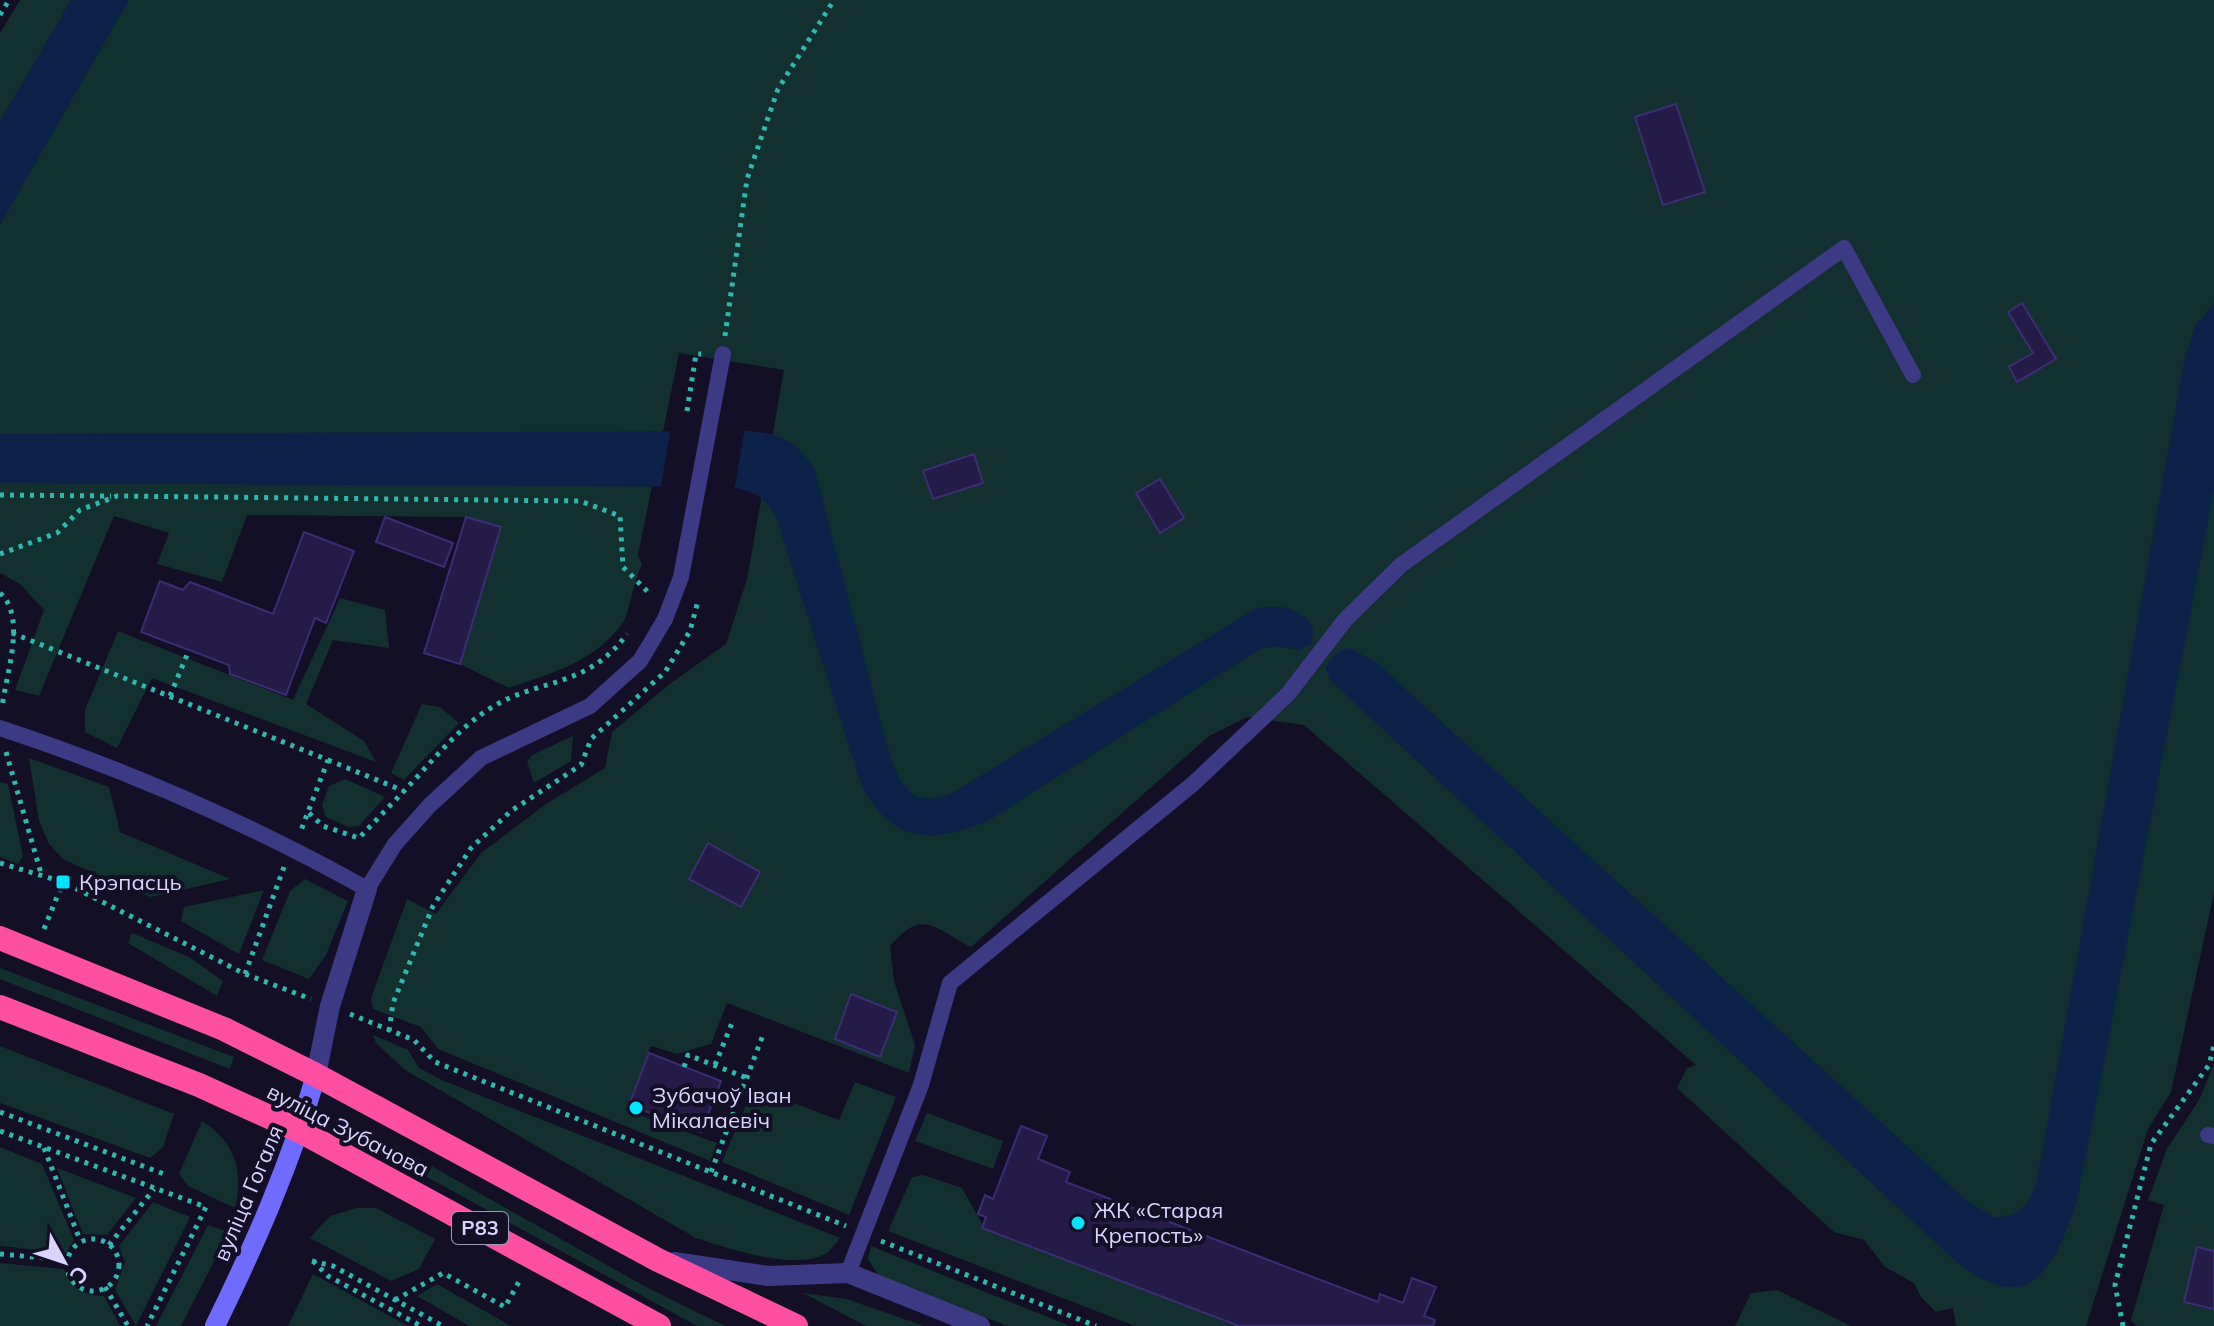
<svg xmlns="http://www.w3.org/2000/svg" width="2214" height="1326" viewBox="0 0 2214 1326" font-family="Mulish,sans-serif">
<style>
.green{fill:#12302f}
.water{fill:#0c2248}
.pier{fill:#130f26}
.building{fill:#241b47;stroke:#3b2d73;stroke-width:2}
.lines{fill:none;stroke-linecap:round;stroke-linejoin:round}
.path{stroke:#2fb8b0;stroke-width:5;stroke-dasharray:4 6;stroke-linecap:butt}
.lane{stroke:#3d3a85;stroke-width:16}
.street{stroke:#3d3a85;stroke-width:20}
.secondary{stroke:#6f6bff;stroke-width:20}
.highway{stroke:#ff4fa3;stroke-width:24}
.poi-dot{fill:#00e5ff;stroke:#130f26;stroke-width:3}
.labels{text-anchor:middle;stroke-width:8;stroke-linejoin:round;paint-order:stroke}
.shield{fill:#130f26;stroke:#9e99be;stroke-width:2}
.shield-label{font-size:20px;font-weight:bold;fill:#d9d4ff}
.poi-label{font-size:22px;fill:#d9d4ff;stroke:#130f26;text-anchor:start}
.street-label{font-size:22px;fill:#d9d4ff;stroke:#130f26}
</style>
<rect width="100%" height="100%" fill="#130f26"/>
<g class="green">
<path d="M 20,0 L 2214,0 L 2214,893 L 2171,1092 L 2148,1129 L 2086,1326 L 1956,1326 L 1953,1308 L 1936,1312 L 1921,1297 L 1914,1283 L 1885,1267 L 1864,1240 L 1834,1232 L 1677,1088 L 1687,1068 L 1696,1065 L 1304,725 L 1247,717 L 1209,736 L 971,947 C 933,927 922,908 890,946 L 894,981 L 915,1045 L 909,1073 L 727,1003 L 711,1044 L 677,1054 L 651,1046 L 626,1110 L 717,1143 L 710,1161 L 438,1049 L 421,1027 L 373,1009 L 371,998 L 407,899 L 436,914 L 481,853 L 546,804 L 605,768 L 612,732 L 671,683 L 726,644 L 747,579 L 784,370 L 679,353 L 638,555 L 642,565 C 633,582 630,613 622,624 C 594,662 552,673 509,688 L 460,664 L 501,527 L 466,517 L 247,515 L 222,582 L 157,564 L 169,533 L 114,516 L 39,696 L 15,690 L 44,610 L 20,584 L 0,573 L 0,33 Z"/>
<path d="M 340,598 L 385,610 L 389,648 L 333,640 L 306,704 L 364,741 L 376,762 L 152,678 L 117,748 L 85,732 L 85,710 L 118,631 L 293,700 Z"/>
<path d="M 422,704 L 440,707 L 459,723 L 404,780 L 391,773 Z"/>
<path d="M 573,736 L 571,761 L 534,783 L 527,762 L 532,755 Z"/>
<path d="M 29,758 L 109,787 L 120,832 L 230,879 L 151,897 L 64,860 L 49,844 L 39,821 Z"/>
<path d="M 345,779 L 385,797 L 359,826 L 348,827 L 326,817 L 322,805 L 329,786 Z"/>
<path d="M 0,782 L 8,784 L 23,856 L 18,864 L 0,857 Z"/>
<path d="M 305,879 L 348,901 L 326,955 L 309,979 L 262,960 L 290,891 Z"/>
<path d="M 264,890 L 239,954 L 181,921 L 184,907 Z"/>
<path d="M 132,933 L 189,957 L 223,981 L 217,996 L 128,943 Z"/>
<path d="M 0,968 L 234,1057 L 230,1069 L 0,979 Z"/>
<path d="M 373,1035 L 408,1050 L 419,1068 L 444,1081 L 840,1238 C 836,1243 831,1249 827,1253 C 796,1272 727,1248 696,1238 L 405,1070 L 376,1043 Z"/>
<path d="M 0,1046 L 174,1114 L 163,1147 L 150,1158 L 0,1103 Z"/>
<path d="M 2214,1064 L 2214,1326 L 2137,1326 L 2131,1320 L 2164,1205 L 2148,1200 L 2167,1149 L 2199,1100 Z"/>
<path d="M 855,1082 L 896,1097 L 849,1215 L 722,1162 L 753,1088 L 839,1120 Z"/>
<path d="M 927,1113 L 1003,1141 L 993,1169 L 915,1141 Z"/>
<path d="M 202,1121 C 235,1142 244,1171 235,1208 L 188,1186 L 179,1174 Z"/>
<path d="M 394,1145 L 646,1287 L 725,1326 L 697,1326 L 389,1156 Z"/>
<path d="M 0,1147 L 42,1164 L 74,1240 L 66,1253 L 0,1246 Z"/>
<path d="M 57,1168 L 136,1198 L 107,1235 L 83,1234 Z"/>
<path d="M 923,1175 L 962,1188 L 984,1227 L 1236,1326 L 1135,1326 L 888,1231 L 912,1177 Z"/>
<path d="M 153,1202 L 190,1217 L 136,1326 L 115,1290 L 125,1263 L 119,1246 Z"/>
<path d="M 356,1208 L 376,1208 L 435,1239 L 419,1269 L 391,1281 L 310,1238 L 330,1216 Z"/>
<path d="M 208,1225 L 229,1232 L 181,1326 L 156,1326 Z"/>
<path d="M 871,1246 L 1070,1326 L 1007,1326 L 878,1275 L 868,1259 Z"/>
<path d="M 0,1263 L 64,1269 C 72,1289 83,1295 104,1296 L 120,1326 L 0,1326 Z"/>
<path d="M 313,1274 L 408,1326 L 288,1326 Z"/>
<path d="M 437,1284 L 511,1326 L 469,1326 L 417,1296 Z"/>
<path d="M 1777,1290 L 1851,1326 L 1735,1326 L 1751,1293 Z"/>
<path d="M 803,1293 L 847,1299 L 924,1326 L 866,1326 Z"/>
</g>
<g class="water">
<path d="M 71,0 L 129,0 L 0,225 L 0,121 Z"/>
<path d="M 2214,303 L 2214,490 L 2078,1197 C 2053,1275 2026,1322 1949,1255 L 1330,680 L 1326,667 L 1335,654 L 1349,648 L 1377,663 L 1966,1200 L 1994,1217 C 2019,1217 2029,1205 2037,1181 L 2185,357 L 2196,325 Z"/>
<path d="M 750,431 C 781,434 799,442 815,471 L 890,757 C 903,792 916,808 954,792 L 1257,608 C 1279,604 1301,607 1313,628 L 1312,643 L 1299,650 L 1276,646 L 1260,649 L 989,820 C 934,844 894,845 862,787 L 776,517 C 765,496 751,490 728,487 L 0,483 L 0,434 Z"/>
</g>
<path class="pier" d="M 671,427 L 745,427 L 734,492 L 660,491 Z"/>
<g class="building">
<path d="M 1676,104 L 1705,192 L 1663,205 L 1635,117 Z"/>
<path d="M 2022,303 L 2056,359 L 2017,382 L 2009,367 L 2033,353 L 2008,312 Z"/>
<path d="M 974,454 L 983,483 L 933,499 L 923,471 Z"/>
<path d="M 1160,479 L 1184,518 L 1160,533 L 1136,493 Z"/>
<path d="M 385,517 L 453,543 L 444,567 L 376,542 Z"/>
<path d="M 466,517 L 501,527 L 460,664 L 424,653 Z"/>
<path d="M 304,532 L 354,551 L 326,623 L 315,618 L 286,695 L 230,674 L 229,665 L 141,632 L 160,581 L 183,590 L 190,582 L 273,614 Z"/>
<path d="M 708,843 L 760,872 L 741,907 L 689,879 Z"/>
<path d="M 851,994 L 897,1012 L 880,1057 L 835,1039 Z"/>
<path d="M 649,1053 L 721,1081 L 701,1132 L 629,1105 Z"/>
<path d="M 1021,1126 L 1047,1136 L 1038,1159 L 1070,1172 L 1066,1182 L 1271,1261 L 1378,1302 L 1380,1294 L 1403,1303 L 1412,1278 L 1436,1287 L 1424,1316 L 1435,1320 L 1433,1326 L 1239,1326 L 982,1228 L 986,1217 L 978,1214 L 985,1195 L 993,1199 Z"/>
<path d="M 2197,1247 L 2214,1251 L 2214,1309 L 2184,1302 Z"/>
</g>
<g class="lines">
<g class="path">
<path d="M 0,15 L 9,0"/>
<path d="M 725,336 L 747,179 L 778,89 L 834,0"/>
<path d="M 687,411 L 696,354 L 701,354"/>
<path d="M 0,495 L 111,496"/>
<path d="M 0,554 L 57,533 L 80,510 L 117,496 L 580,501 L 620,516 L 623,567 L 651,595"/>
<path d="M 0,593 C 27,617 6,674 2,707"/>
<path d="M 12,633 L 328,760 L 300,833"/>
<path d="M 170,696 L 189,650"/>
<path d="M 6,752 L 42,877"/>
<path d="M 328,760 L 404,791 C 431,763 456,730 489,709 C 537,678 587,689 627,634"/>
<path d="M 309,813 L 323,826 L 359,838 L 404,791"/>
<path d="M 0,863 L 63,882 L 245,974 L 311,999"/>
<path d="M 44,929 L 63,882"/>
<path d="M 245,974 L 284,867"/>
<path d="M 350,1014 L 414,1040 L 435,1062 L 846,1226"/>
<path d="M 389,1031 L 393,1003 L 433,906 L 471,848 L 511,811 L 581,765 L 591,739 L 665,672 L 690,631 L 698,601"/>
<path d="M 715,1065 L 732,1023"/>
<path d="M 684,1067 L 688,1055 L 747,1078"/>
<path d="M 0,1112 L 164,1174"/>
<path d="M 0,1131 L 206,1207 L 147,1326"/>
<path d="M 44,1148 L 80,1240"/>
<path d="M 711,1172 L 763,1035"/>
<circle cx="93" cy="1265" r="26"/>
<path d="M 881,1241 L 1096,1326"/>
<path d="M 109,1245 L 154,1189"/>
<path d="M 0,1254 L 68,1260"/>
<path d="M 312,1261 L 333,1266 L 443,1326"/>
<path d="M 313,1261 L 328,1276 L 421,1326"/>
<path d="M 105,1287 L 128,1326"/>
<path d="M 395,1300 L 443,1273 L 505,1307 L 521,1278"/>
<path d="M 2123,1326 L 2115,1285 L 2151,1144 L 2209,1065 L 2214,1045"/>
</g>
<g class="lane">
<path d="M 0,728 C 128,770 250,824 367,889 L 395,844 L 430,805 L 481,758 L 590,706 L 640,661 L 665,619 L 681,577 L 723,354"/>
<path d="M 2208,1135 L 2214,1136"/>
<path d="M 848,1273 L 921,1085 L 950,983 L 1194,783 L 1288,694 L 1345,620 L 1401,565 L 1844,248 L 1913,375"/>
</g>
<g class="street">
<path d="M 316,1075 L 330,1006 L 367,889"/>
<path d="M 674,1262 L 768,1276 L 848,1273 L 980,1326"/>
</g>
<path class="secondary" d="M 215,1326 C 255,1244 291,1163 316,1075"/>
<g class="highway">
<path d="M 0,938 L 224,1029 L 316,1075 L 658,1260 L 796,1326"/>
<path d="M 0,1007 L 199,1085 L 300,1131 L 659,1326"/>
</g>
</g>
<g class="poi-dot">
<rect x="55" y="874" width="16" height="16" rx="4"/>
<circle cx="636" cy="1108" r="8"/>
<circle cx="1078" cy="1223" r="8"/>
</g>
<g class="labels">
<rect class="shield" x="452" y="1212" width="56" height="32" rx="6"/>
<g class="shield-label">
<text x="480" y="1235">Р83</text>
</g>
<g class="poi-label">
<text x="79" y="890">Крэпасць</text>
<text x="652" y="1103">Зубачоў Іван<tspan x="652" dy="25">Мікалаевіч</tspan></text>
<text x="1094" y="1218">ЖК «Старая<tspan x="1094" dy="25">Крепость»</tspan></text>
</g>
<g class="street-label">
<text transform="translate(348 1130) rotate(27)" y="8">вуліца Зубачова</text>
<text transform="translate(248 1193) rotate(-67)" y="8">вуліца Гогаля</text>
</g>
</g>
<g transform="translate(64 1262) rotate(130)" stroke="#130f26" stroke-width="6" paint-order="stroke">
<path d="M0-6L14 30L0 20L-14 30Z" fill="#d9d4ff"/>
<text y="-12" font-size="22" font-weight="bold" text-anchor="middle" fill="#d9d4ff">С</text>
</g>
</svg>
